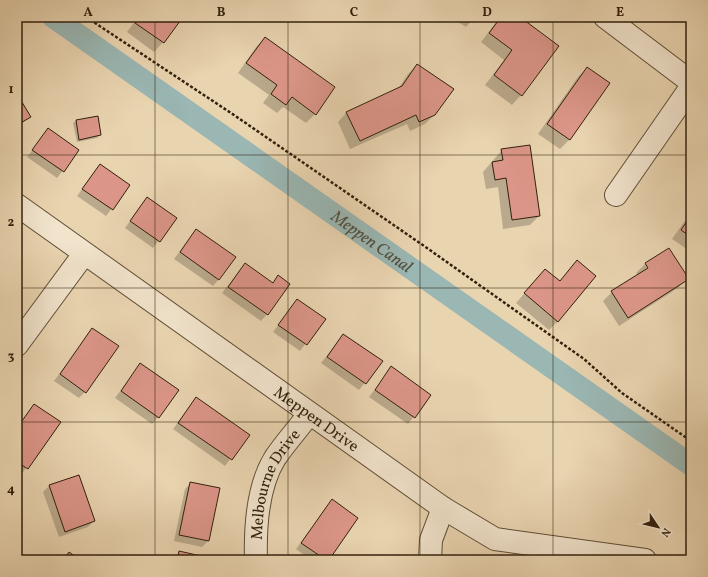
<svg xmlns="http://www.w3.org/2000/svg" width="708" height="577" viewBox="0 0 708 577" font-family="Vollkorn,serif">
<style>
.shadow{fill:#0003}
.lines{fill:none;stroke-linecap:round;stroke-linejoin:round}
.canal{stroke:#9ab7b4;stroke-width:22}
.building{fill:#dc9689;stroke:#32200c}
.minor-casing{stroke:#604d35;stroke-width:24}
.path{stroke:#32200c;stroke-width:2.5;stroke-dasharray:3 2;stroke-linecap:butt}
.minor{stroke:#f1e3cc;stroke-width:22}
.grid{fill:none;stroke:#32200c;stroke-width:1;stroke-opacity:0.55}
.labels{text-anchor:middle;stroke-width:4;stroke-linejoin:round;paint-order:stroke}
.street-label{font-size:16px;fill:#32200c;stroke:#f1e3cc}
.water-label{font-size:17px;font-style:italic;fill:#514d3e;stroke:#f1e3cc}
.neatline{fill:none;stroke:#32200c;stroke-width:1.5}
.grid-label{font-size:13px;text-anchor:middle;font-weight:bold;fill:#32200c}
</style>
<rect width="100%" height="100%" fill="#e9d4b0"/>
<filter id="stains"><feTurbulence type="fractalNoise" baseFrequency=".005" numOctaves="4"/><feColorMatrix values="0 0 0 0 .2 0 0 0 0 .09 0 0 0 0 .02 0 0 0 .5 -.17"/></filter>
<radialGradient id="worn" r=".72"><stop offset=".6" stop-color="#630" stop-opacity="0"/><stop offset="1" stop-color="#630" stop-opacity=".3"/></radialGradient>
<g class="shadow">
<path d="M 138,17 L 181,17 L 163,42 L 154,52 L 127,32 Z"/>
<path d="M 450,17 L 475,17 L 466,27 Z"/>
<path d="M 500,17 L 519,17 L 558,46 L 521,95 L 512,105 L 485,85 L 504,60 L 481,42 Z"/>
<path d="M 265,38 L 315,114 L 306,123 L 283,107 L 277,113 L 263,103 L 269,95 L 238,73 L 256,47 Z"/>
<path d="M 417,65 L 435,114 L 425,124 L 410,131 L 407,124 L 350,149 L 338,122 L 347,112 L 398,89 L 408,74 Z"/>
<path d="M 587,68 L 609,83 L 569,140 L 560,149 L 538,134 L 578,77 Z"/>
<path d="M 17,96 L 30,116 L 17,128 Z"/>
<path d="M 76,121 L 100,135 L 97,138 L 77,142 L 73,123 Z"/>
<path d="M 48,130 L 78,151 L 57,178 L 27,157 Z"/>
<path d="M 502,150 L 539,216 L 530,225 L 503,229 L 498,187 L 486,189 L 483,172 Z"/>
<path d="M 100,165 L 129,186 L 106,216 L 77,196 Z"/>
<path d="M 147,198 L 175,218 L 153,248 L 125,228 Z"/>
<path d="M 691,212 L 691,252 L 672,239 Z"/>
<path d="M 196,230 L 219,279 L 213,286 L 174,259 Z"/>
<path d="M 669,249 L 687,278 L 678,288 L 619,326 L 603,301 L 612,292 L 638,275 L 636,273 L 645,264 Z"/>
<path d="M 577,261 L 558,321 L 549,330 L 516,303 L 545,270 L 559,282 Z"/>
<path d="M 245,264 L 272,283 L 278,277 L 267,314 L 261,321 L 222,293 Z"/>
<path d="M 297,300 L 324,319 L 300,351 L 273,332 Z"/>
<path d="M 93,329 L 85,392 L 79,398 L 54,381 Z"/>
<path d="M 343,335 L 381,362 L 359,390 L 321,363 Z"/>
<path d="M 140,365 L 158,417 L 152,424 L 115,398 Z"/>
<path d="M 391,368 L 430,395 L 408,424 L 369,397 Z"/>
<path d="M 196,398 L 248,435 L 225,466 L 173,429 Z"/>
<path d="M 34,405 L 59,423 L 21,475 L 17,472 L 17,427 Z"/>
<path d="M 191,483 L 219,489 L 208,541 L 202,547 L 174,541 L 185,489 Z"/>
<path d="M 49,486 L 94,521 L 88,527 L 59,537 L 43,492 Z"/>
<path d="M 332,500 L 328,560 L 311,560 L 296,549 Z"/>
<path d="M 180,553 L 208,560 L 173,560 Z"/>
</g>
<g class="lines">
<path class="canal" id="s1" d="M 53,17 L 691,465"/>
</g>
<g class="building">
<path d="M 139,17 L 183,17 L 164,43 L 135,23 Z"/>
<path d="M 465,17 L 476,17 L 473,22 Z"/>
<path d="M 501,17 L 520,17 L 559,46 L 522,96 L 494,75 L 512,50 L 489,33 Z"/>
<path d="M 265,37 L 335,87 L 316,115 L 292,97 L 286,105 L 271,94 L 277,85 L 246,63 Z"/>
<path d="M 417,64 L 454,89 L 435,115 L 419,122 L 416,115 L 360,141 L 346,112 L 402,86 Z"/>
<path d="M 587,67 L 610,83 L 570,140 L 547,124 Z"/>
<path d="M 17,94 L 31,117 L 17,125 Z"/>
<path d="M 98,116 L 101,135 L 79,140 L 76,120 Z"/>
<path d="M 48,128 L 79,150 L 64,172 L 32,150 Z"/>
<path d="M 530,145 L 540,216 L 512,220 L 506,178 L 495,180 L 492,162 L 503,160 L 501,149 Z"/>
<path d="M 100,164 L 130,185 L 113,210 L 82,189 Z"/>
<path d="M 147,197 L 177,218 L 160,242 L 130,221 Z"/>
<path d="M 691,215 L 691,237 L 681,230 Z"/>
<path d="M 196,229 L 236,257 L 219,280 L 180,252 Z"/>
<path d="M 669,248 L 689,279 L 628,318 L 611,291 L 648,268 L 645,263 Z"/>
<path d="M 577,260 L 596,276 L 558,322 L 524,293 L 545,269 L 560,281 Z"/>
<path d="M 245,263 L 273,283 L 278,275 L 290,284 L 268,315 L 228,287 Z"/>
<path d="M 297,299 L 326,319 L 307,345 L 278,325 Z"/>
<path d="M 92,328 L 119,346 L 86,393 L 60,374 Z"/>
<path d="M 343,334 L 383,361 L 366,384 L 327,357 Z"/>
<path d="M 140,363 L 179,390 L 159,418 L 121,391 Z"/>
<path d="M 391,366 L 431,395 L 415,418 L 375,390 Z"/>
<path d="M 196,397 L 250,435 L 232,460 L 178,423 Z"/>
<path d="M 34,404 L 61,422 L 28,469 L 17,462 L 17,428 Z"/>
<path d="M 79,475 L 95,521 L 65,532 L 49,485 Z"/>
<path d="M 190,482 L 220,488 L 209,541 L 179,535 Z"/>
<path d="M 332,499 L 358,518 L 329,560 L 326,560 L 301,543 Z"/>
<path d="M 179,551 L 210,558 L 209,560 L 177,560 Z"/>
<path d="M 69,552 L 80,560 L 63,560 Z"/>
</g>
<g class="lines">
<defs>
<g id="minor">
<path d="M 605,17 L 691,82"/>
<path d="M 616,195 L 691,87"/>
<path id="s2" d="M 17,205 L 443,508 L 495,539 L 645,560"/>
<path d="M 17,345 L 84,254"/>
<path id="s3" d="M 256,560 C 255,527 257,487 275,458 C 285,443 298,429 309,414"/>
<path d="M 430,560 L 431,540 L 443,508"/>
</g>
</defs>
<use href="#minor" class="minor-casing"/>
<path class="path" d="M 86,17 L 234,115 L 427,248 L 584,359 L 622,393 L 691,441"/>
<use href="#minor" class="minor"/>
</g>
<path class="grid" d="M 155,17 L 155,560M 288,17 L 288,560M 420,17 L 420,560M 553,17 L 553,560M 17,155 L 691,155M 17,288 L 691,288M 17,422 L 691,422"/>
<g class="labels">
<g class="street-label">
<text dy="6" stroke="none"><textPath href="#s2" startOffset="368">Meppen Drive</textPath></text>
<text dy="6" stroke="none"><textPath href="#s3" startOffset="80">Melbourne Drive</textPath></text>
</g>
<g class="water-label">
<text dy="6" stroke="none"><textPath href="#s1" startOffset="390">Meppen Canal</textPath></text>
</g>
</g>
<rect width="708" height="577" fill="none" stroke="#e9d4b0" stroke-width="44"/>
<g transform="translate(658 527) rotate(125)" stroke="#f1e3cc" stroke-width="3" paint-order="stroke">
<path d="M0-3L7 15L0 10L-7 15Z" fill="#32200c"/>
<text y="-6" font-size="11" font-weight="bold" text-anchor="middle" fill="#32200c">N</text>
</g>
<rect x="22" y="22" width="664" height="533" class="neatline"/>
<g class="grid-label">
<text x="88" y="16">A</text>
<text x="221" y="16">B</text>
<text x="354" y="16">C</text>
<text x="487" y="16">D</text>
<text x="620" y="16">E</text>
<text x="11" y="93">1</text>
<text x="11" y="226">2</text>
<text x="11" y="360">3</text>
<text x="11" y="493">4</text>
</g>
<rect width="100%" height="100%" filter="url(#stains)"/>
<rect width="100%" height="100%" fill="url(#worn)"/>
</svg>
